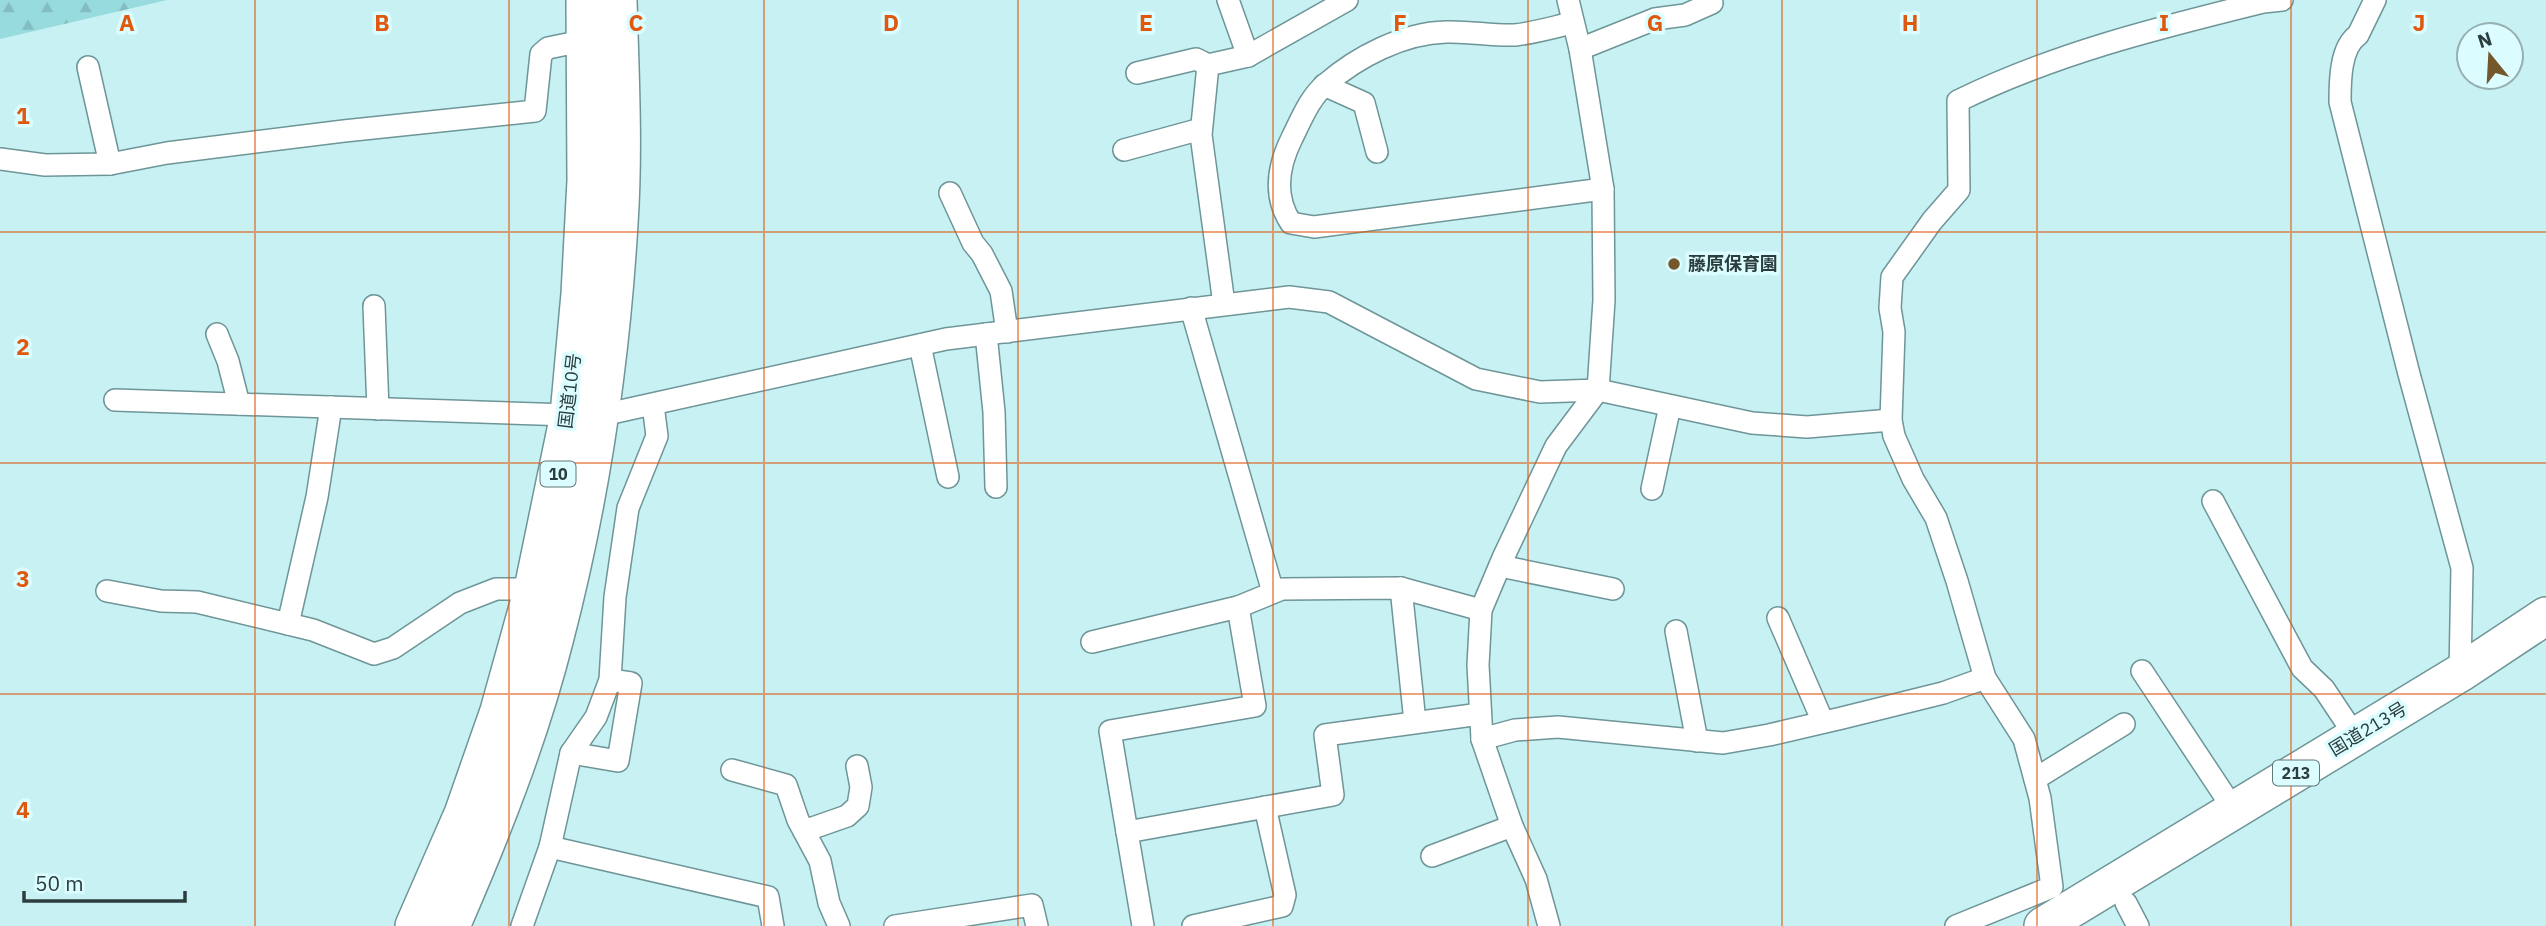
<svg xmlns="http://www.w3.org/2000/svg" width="2546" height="926" viewBox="0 0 2546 926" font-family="'IBM Plex Sans','Noto Sans JP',sans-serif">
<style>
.forest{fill:url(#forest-firs)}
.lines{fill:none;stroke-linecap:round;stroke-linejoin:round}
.minor-casing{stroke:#6e9597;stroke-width:24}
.trunk-casing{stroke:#6e9597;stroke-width:40}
.minor{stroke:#fff;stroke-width:21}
.trunk{stroke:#fff;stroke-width:37}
.grid{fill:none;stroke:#df580e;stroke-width:2;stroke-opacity:0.55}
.poi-dot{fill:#74572b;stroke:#dcfdff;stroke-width:2.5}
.labels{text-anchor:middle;stroke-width:7;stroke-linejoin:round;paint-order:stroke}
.shield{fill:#dcfdff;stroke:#617778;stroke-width:2}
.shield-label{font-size:16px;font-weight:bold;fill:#2c3d3e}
.poi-label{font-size:18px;font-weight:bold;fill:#2c3d3e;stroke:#dcfdff;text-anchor:start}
.street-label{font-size:18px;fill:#2c3d3e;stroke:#dcfdff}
.grid-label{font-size:23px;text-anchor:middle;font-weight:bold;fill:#df580e;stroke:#dcfdff;stroke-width:7;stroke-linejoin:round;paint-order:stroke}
</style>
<defs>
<pattern id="forest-firs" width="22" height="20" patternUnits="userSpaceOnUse" patternTransform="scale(1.75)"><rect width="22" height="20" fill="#98dbdf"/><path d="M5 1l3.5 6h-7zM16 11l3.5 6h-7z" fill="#83bdc0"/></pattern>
</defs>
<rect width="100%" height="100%" fill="#c8f1f4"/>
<path class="forest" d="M 0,0 L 167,0 L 0,39 Z"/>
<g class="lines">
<defs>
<g id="minor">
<path d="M 1228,0 L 1248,56"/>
<path d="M 2375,0 L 2358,35 C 2340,47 2340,82 2340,102 L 2409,374 L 2462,568 L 2460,673"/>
<path d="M 1572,23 C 1554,27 1534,33 1515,35 C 1492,36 1469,31 1446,32 C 1403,33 1357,57 1326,84 C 1310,97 1301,120 1292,138 C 1278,166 1273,196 1291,223 L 1314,227 L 1603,189"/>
<path d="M 1580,49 L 1655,19 L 1685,15 L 1712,3"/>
<path d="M 88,67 L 110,164"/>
<path d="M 1137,73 L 1196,59 L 1208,65"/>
<path d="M 1324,85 L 1364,103 L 1377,152"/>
<path d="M 1124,150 L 1201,129"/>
<path d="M 0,159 L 45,165 L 110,164 L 167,153 L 344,131 L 535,111 L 541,54 L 548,48 L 587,40"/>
<path d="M 950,193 L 973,243 L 982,254 L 1001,291 L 1007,332"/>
<path d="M 1224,304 L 1201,135 L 1208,65 L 1248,56 L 1347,0"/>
<path d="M 374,306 L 378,409"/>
<path d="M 1191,308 L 1273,592"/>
<path d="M 217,334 L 228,361 L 239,404"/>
<path d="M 986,334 L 994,412 L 996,487"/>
<path d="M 920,345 L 948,477"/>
<path d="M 115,400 L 598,416 L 946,339 L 1289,297 L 1329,302 L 1476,379 L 1540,392 L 1598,390 L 1752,423 L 1807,427 L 1891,420"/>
<path d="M 1652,489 L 1670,406"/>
<path d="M 2213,501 L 2302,668 L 2324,689 L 2356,737"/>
<path d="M 1500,566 L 1613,589"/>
<path d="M 1401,588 L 1415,722"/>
<path d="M 107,591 L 161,601 L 197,602 L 313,630 L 374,654 L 393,648 L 460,603 L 496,589 L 533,589"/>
<path d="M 1238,607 L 1282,589 L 1401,588 L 1481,610"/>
<path d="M 1778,618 L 1823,722"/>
<path d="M 288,624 L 317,497 L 331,407"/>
<path d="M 1676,631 L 1697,741"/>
<path d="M 1092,642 L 1238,607 L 1255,706 L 1110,731 L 1127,832"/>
<path d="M 2142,671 L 2234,810"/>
<path d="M 1482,739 L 1515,730 L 1558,727 L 1723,743 L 1769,735 L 1842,718 L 1943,693 L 1985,678"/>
<path d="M 571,753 L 618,761 L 631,683 L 610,680"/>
<path d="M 732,770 L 786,785 L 798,820 L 820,861 L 829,903 L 839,926"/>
<path d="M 2035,779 L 2124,724"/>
<path d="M 804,831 L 847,816 L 858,806 L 861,787 L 857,766"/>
<path d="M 550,847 L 768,897 L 773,926"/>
<path d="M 1432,856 L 1512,826"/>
<path d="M 2126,903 L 2138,926"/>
<path d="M 522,926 L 550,847 L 571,753 L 596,717 L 610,680 L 615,597 L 628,508 L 657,436 L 653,405"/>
<path d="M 895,926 L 1032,905 L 1037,926"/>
<path d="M 1143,926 L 1127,832 L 1333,795 L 1325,735 L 1480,714"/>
<path d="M 1193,926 L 1282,906 L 1285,895 L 1265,807"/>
<path d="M 1549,926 L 1536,879 L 1512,826 L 1482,739 L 1478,665 L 1481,610 L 1503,558 L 1556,446 L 1598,390 L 1604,300 L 1603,189 L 1580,49 L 1568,0"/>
<path d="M 1956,926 L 2052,887 L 2040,798 L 2024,739 L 1985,678 L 1957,581 L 1936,518 L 1913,479 L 1894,436 L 1891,420 L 1894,332 L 1890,308 L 1892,277 L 1932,221 L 1959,190 L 1958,101 C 2056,53 2158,28 2263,2 L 2282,0"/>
</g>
<g id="trunk">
<path d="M 414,926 L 463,814 L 499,711 L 533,589 L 569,415 L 580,294 L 586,181 L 585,0"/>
<path d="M 451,926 C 492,832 530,736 555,637 C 590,502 611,361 619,223 C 624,149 620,74 618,0"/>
<path d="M 2043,926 L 2460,673 L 2546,616"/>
</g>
</defs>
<use href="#minor" class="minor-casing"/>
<use href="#trunk" class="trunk-casing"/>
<use href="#minor" class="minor"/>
<use href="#trunk" class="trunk"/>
</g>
<path class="grid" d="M 255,0 L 255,926M 509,0 L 509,926M 764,0 L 764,926M 1018,0 L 1018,926M 1273,0 L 1273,926M 1528,0 L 1528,926M 1782,0 L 1782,926M 2037,0 L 2037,926M 2291,0 L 2291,926M 0,232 L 2546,232M 0,463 L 2546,463M 0,694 L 2546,694"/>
<circle class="poi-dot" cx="1674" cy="264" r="7"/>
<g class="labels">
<g class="shield">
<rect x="540.5" y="461.5" width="35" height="25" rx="5"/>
<rect x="2273" y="760.5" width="46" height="25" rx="5"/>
</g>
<g class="shield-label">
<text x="558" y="480">10</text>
<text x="2296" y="779">213</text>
</g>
<g class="poi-label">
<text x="1688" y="270">藤原保育園</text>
</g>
<g class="street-label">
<text transform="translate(570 391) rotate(-83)" y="6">国道10号</text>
<text transform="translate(2368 729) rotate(-31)" y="6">国道213号</text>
</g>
</g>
<g class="grid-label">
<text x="127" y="31">A</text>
<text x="382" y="31">B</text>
<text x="636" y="31">C</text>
<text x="891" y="31">D</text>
<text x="1146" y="31">E</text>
<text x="1400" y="31">F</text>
<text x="1655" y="31">G</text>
<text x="1910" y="31">H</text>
<text x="2164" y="31">I</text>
<text x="2419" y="31">J</text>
<text x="23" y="124">1</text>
<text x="23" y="355">2</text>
<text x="23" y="587">3</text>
<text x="23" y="818">4</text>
</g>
<g transform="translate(2490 56) rotate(342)"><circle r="33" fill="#dcfdff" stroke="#96b0b2" stroke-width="2"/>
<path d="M0-5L12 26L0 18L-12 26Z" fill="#74572b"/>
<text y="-10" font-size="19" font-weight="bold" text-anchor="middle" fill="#2c3d3e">N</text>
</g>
<path d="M24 891v10h161v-10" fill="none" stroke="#2c3d3e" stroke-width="3.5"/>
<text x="35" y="891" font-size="21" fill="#2c3d3e" stroke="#dcfdff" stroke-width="5" paint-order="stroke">50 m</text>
</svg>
